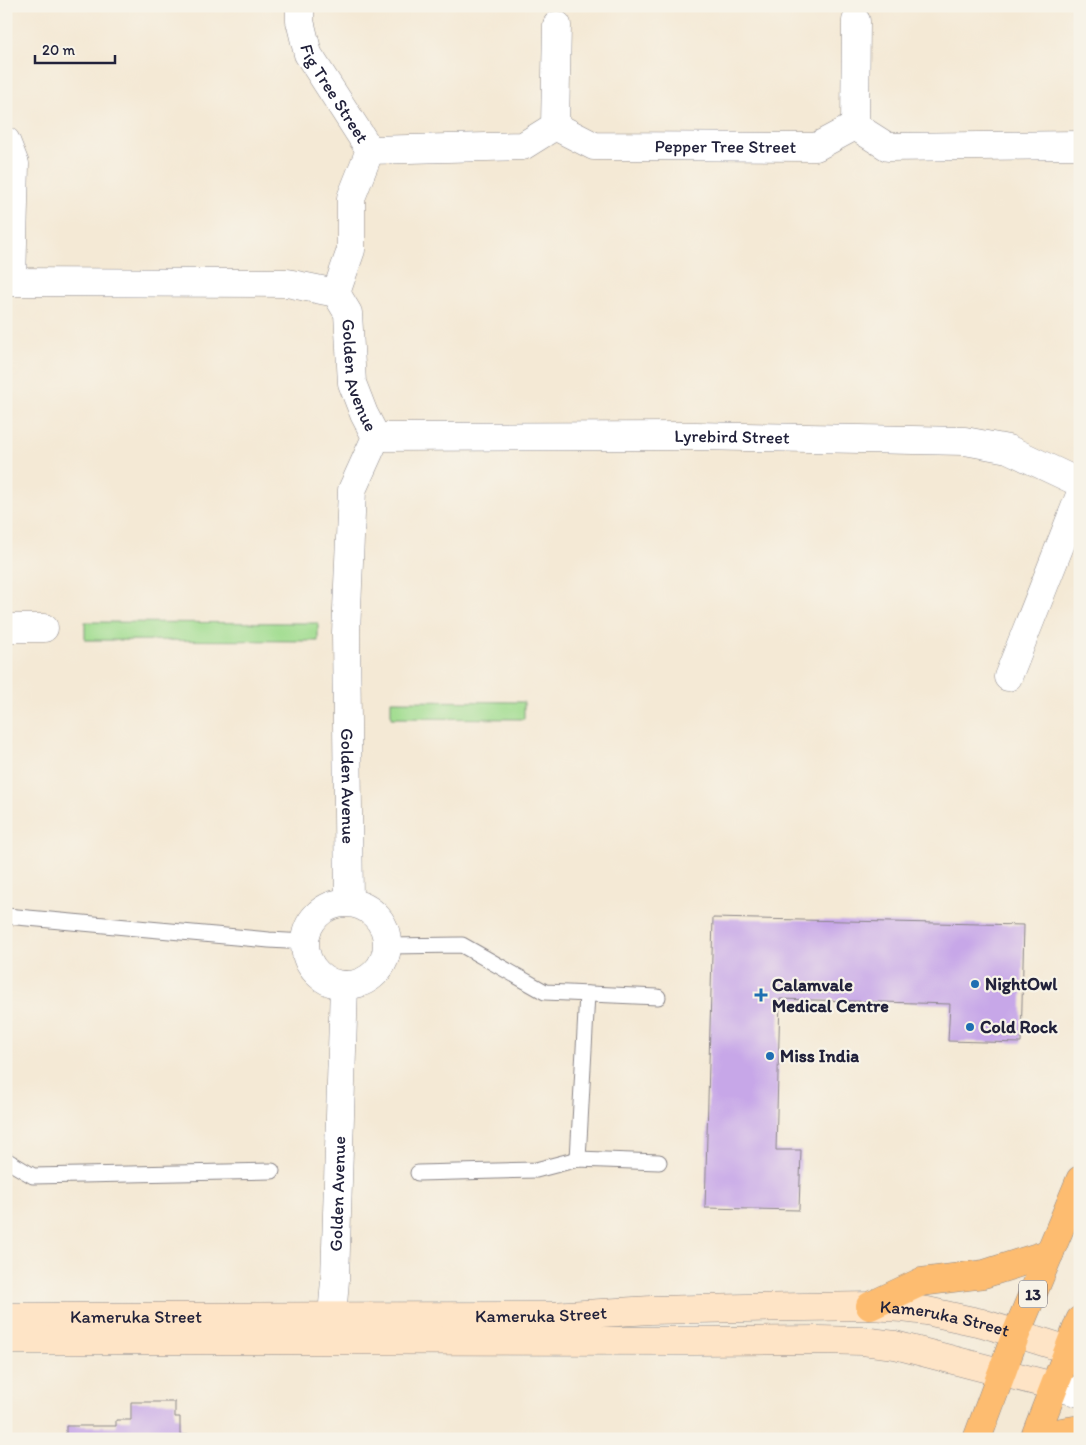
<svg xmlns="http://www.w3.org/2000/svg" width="1086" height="1445" viewBox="0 0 1086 1445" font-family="Itim,sans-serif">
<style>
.green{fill:#a2dd91;stroke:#628066}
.building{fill:#c7a7e8}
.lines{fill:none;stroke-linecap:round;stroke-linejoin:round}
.lane-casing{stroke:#8b8688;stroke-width:17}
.street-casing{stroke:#8b8688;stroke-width:29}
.secondary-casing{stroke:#8b8688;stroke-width:29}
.highway-casing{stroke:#8b8688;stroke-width:29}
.lane{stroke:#fff;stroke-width:15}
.street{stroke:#fff;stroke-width:28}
.secondary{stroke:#fee4c6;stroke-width:28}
.highway{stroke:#fdbc70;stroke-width:28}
.poi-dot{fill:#1f6fb2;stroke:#f7f3e8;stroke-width:2}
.labels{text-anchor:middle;stroke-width:4.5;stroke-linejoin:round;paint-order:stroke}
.shield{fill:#f7f3e8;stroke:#62616f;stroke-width:1}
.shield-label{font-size:16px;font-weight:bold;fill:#22223b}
.street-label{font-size:18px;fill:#22223b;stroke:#f7f3e8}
.poi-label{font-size:18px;font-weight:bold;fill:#22223b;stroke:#f7f3e8;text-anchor:start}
</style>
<rect width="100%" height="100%" fill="#f7f3e8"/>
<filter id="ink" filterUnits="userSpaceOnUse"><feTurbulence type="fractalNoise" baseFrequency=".02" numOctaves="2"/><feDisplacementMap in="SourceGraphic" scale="10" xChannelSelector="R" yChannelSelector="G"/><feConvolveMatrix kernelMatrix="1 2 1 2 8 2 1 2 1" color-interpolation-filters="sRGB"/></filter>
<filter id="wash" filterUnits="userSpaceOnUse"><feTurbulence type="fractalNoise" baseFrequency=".0096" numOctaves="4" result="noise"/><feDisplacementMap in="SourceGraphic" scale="20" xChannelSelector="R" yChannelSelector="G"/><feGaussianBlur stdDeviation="1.12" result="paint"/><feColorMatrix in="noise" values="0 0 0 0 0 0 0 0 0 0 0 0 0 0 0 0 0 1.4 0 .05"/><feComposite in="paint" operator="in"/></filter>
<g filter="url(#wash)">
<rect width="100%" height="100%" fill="#f4e9d5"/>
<g class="green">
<path d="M 85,622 L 318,623 L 318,641 L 85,640 Z"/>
<path d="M 391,701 L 524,702 L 524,719 L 391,718 Z"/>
</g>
<g id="blocks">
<g class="building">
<path d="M 713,918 L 1024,925 L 1021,1043 L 948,1041 L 950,1004 L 780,999 L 776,1150 L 801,1150 L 799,1210 L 705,1208 Z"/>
<path d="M 131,1402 L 175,1402 L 175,1417 L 180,1417 L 180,1435 L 236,1435 L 236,1439 L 66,1439 L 66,1426 L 116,1426 L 116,1420 L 131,1420 Z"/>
</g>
</g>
</g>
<g filter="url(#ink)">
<use href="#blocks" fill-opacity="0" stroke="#8b8688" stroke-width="1"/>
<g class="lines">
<defs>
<g id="lane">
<path d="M 6,916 L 269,940 L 305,942"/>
<path d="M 388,946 L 462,945 L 545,992 L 658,997"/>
<path d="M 578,1159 L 587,994"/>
<path d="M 6,1160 L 33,1176 L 272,1171"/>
<path d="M 418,1173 L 536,1170 L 578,1159 L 659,1162"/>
</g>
<g id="street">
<path id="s1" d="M 300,6 L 300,21 L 308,54 L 370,150 L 351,198 L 351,250 L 336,293"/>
<path d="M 555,126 L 557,25"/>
<path d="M 855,126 L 856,21"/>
<path d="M 6,141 L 15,164 L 12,282"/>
<path id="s2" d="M 370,150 L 523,146 L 555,126 L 594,146 L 816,147 L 855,126 L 888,147 L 1080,145"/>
<path id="s3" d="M 6,282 L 287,283 L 336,293 L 348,313 L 352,383 L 364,414 L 376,437 L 352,490 L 346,633 L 349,902"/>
<path id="s4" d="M 376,437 L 696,436 L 965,441 L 1008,449 L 1080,483"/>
<path d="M 6,628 L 44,628"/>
<path d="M 1008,677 L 1080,495"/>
<circle cx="346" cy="944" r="41"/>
<path id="s5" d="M 340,1337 L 332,1317 L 335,1280 L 344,985"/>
<path d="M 1054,1386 L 1080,1393"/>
</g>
<g id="secondary">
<path id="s6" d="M 6,1317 L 551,1316 L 651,1310 L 746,1308 L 870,1306 L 902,1308 L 927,1311 L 954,1317 L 982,1323 L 1069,1350"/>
<path d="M 6,1340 L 693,1341 L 819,1340 L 862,1341 L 895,1345 L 1054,1386"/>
</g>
<g id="highway">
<path d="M 870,1306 L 921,1282 L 984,1274 L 1050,1253"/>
<path d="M 977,1439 L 1016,1334 L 1080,1180"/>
<path d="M 1034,1439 L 1080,1320"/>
<path d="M 1039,1439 L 1061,1432 L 1080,1429"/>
</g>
</defs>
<use href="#lane" class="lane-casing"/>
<use href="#street" class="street-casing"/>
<use href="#secondary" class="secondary-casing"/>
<use href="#highway" class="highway-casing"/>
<use href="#lane" class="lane"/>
<use href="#street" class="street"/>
<use href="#secondary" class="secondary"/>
<use href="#highway" class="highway"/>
</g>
</g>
<g class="poi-dot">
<circle cx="975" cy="984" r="5"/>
<path d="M758.5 987.5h5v5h5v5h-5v5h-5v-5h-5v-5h5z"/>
<circle cx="970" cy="1027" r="5"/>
<circle cx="770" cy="1056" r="5"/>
</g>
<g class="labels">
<rect class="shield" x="1019" y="1280.5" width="28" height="27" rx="4"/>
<g class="shield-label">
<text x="1033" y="1300">13</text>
</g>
<g class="street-label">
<text dy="6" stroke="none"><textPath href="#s1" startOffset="96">Fig Tree Street</textPath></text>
<text dy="6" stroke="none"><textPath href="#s2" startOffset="366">Pepper Tree Street</textPath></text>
<text dy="6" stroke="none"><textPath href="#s3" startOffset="418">Golden Avenue</textPath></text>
<text dy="6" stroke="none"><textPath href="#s4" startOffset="356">Lyrebird Street</textPath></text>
<text dy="6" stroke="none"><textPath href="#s3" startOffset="838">Golden Avenue</textPath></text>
<text dy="6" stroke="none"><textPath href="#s5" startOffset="145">Golden Avenue</textPath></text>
<text dy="6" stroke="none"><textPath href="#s6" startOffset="535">Kameruka Street</textPath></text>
<text dy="6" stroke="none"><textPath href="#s6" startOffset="130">Kameruka Street</textPath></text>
<text dy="6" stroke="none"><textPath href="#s6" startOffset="940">Kameruka Street</textPath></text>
</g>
<g class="poi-label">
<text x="985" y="990">NightOwl</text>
<text x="772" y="991">Calamvale<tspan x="772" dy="21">Medical Centre</tspan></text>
<text x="980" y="1033">Cold Rock</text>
<text x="780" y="1062">Miss India</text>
</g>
</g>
<rect width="1086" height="1445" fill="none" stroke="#f7f3e8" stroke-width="25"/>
<path d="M35 55v8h80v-8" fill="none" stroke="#22223b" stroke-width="2.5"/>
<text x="42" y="55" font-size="15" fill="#22223b" stroke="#f7f3e8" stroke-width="4" paint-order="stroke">20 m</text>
</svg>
